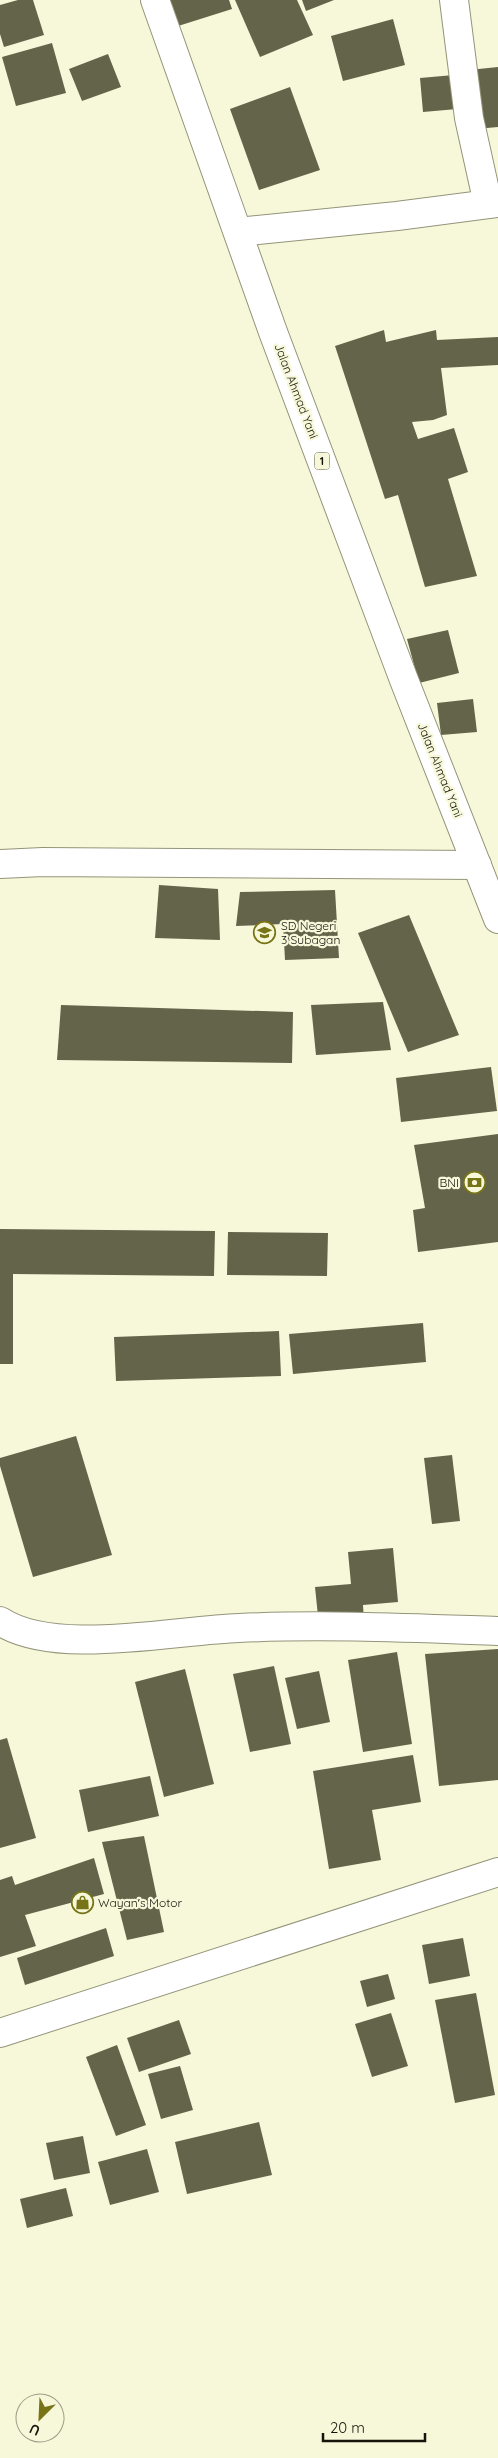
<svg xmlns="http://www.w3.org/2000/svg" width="498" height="2458" viewBox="0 0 498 2458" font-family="Quicksand,sans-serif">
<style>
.building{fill:#64644b}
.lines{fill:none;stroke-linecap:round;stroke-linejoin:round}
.minor-casing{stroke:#94947a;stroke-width:30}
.highway-casing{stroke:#94947a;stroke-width:30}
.minor{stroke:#fff;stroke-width:28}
.highway{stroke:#fff;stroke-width:28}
.labels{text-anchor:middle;stroke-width:4.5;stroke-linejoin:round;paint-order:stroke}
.shield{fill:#f7f7da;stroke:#595949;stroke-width:1}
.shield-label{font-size:11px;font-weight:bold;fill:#15150b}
.street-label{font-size:12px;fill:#15150b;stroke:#f7f7da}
.poi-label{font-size:12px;fill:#15150b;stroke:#f7f7da;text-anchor:start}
</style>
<rect width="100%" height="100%" fill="#f7f7da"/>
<g class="building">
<path d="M 18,0 L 33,0 L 44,35 L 4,47 L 0,34 L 0,5 Z"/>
<path d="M 167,0 L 229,0 L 232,9 L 175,27 Z"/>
<path d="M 235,0 L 297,0 L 313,35 L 260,57 Z"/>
<path d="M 302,0 L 334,0 L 306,11 Z"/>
<path d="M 393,19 L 405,65 L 343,81 L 331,36 Z"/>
<path d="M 52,43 L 66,93 L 16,106 L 2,57 Z"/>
<path d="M 108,54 L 121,87 L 82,101 L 69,69 Z"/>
<path d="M 498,67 L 498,127 L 476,129 L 469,70 Z"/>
<path d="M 454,75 L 457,109 L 423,112 L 420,78 Z"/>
<path d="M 290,87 L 320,170 L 259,190 L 230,109 Z"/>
<path d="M 384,330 L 386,342 L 436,330 L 437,340 L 498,337 L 498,365 L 441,368 L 447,415 L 433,420 L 412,422 L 418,439 L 454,428 L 468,472 L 448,479 L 477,576 L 425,587 L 398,495 L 385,499 L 335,346 Z"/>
<path d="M 448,630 L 459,673 L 419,683 L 407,639 Z"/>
<path d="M 473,699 L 477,732 L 441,735 L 437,703 Z"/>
<path d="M 159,885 L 218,889 L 220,940 L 155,938 Z"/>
<path d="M 335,890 L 339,958 L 285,960 L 283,924 L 236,926 L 240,892 Z"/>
<path d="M 409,915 L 459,1035 L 408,1052 L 358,933 Z"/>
<path d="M 383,1002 L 391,1050 L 316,1055 L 311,1005 Z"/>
<path d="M 61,1005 L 293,1012 L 292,1063 L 57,1060 Z"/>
<path d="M 491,1067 L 497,1111 L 401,1122 L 396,1078 Z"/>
<path d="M 498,1134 L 498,1242 L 418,1252 L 413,1210 L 425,1208 L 414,1145 Z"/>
<path d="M 0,1229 L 215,1231 L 214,1276 L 13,1274 L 13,1364 L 0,1364 Z"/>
<path d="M 228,1232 L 328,1233 L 327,1276 L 227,1275 Z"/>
<path d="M 423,1323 L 426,1362 L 293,1374 L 289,1334 Z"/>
<path d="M 279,1331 L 281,1376 L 116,1381 L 114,1337 Z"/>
<path d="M 76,1436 L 112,1555 L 33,1577 L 0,1466 L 0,1458 Z"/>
<path d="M 452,1455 L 460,1521 L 432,1524 L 424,1458 Z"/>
<path d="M 393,1548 L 398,1602 L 363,1605 L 364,1622 L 319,1626 L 315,1587 L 351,1584 L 348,1552 Z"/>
<path d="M 498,1649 L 498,1780 L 439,1786 L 425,1654 Z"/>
<path d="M 397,1652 L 412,1744 L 363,1752 L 348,1660 Z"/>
<path d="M 274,1666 L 291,1744 L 250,1752 L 233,1674 Z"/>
<path d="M 185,1669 L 214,1784 L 164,1797 L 135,1682 Z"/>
<path d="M 319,1671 L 330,1722 L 297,1729 L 285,1678 Z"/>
<path d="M 7,1738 L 36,1838 L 0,1848 L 0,1740 Z"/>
<path d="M 413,1755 L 421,1802 L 372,1810 L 381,1860 L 329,1869 L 313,1771 Z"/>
<path d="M 150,1776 L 159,1816 L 88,1832 L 79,1790 Z"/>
<path d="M 144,1836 L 164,1932 L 127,1940 L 102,1842 Z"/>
<path d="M 94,1858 L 104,1894 L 25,1915 L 36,1946 L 0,1957 L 0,1880 L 12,1876 L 15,1885 Z"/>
<path d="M 106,1928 L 114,1956 L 25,1985 L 17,1958 Z"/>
<path d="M 463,1938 L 470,1976 L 429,1984 L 422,1945 Z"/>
<path d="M 388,1974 L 395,1999 L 367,2007 L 360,1981 Z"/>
<path d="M 476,1993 L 495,2095 L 455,2103 L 435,2000 Z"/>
<path d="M 391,2013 L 408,2066 L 372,2077 L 355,2024 Z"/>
<path d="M 179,2020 L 191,2054 L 139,2072 L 127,2038 Z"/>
<path d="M 117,2045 L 146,2125 L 116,2136 L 86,2057 Z"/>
<path d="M 180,2066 L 193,2110 L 161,2119 L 148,2074 Z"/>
<path d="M 259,2122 L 272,2175 L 187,2194 L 175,2142 Z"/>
<path d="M 83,2136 L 90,2173 L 54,2180 L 46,2143 Z"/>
<path d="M 147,2149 L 159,2192 L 110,2205 L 98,2162 Z"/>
<path d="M 66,2188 L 73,2216 L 27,2228 L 20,2199 Z"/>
</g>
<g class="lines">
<defs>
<g id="minor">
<path d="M 454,0 L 469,118 L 488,204"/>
<path d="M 238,232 L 397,216 L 498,203"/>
<path d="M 0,864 L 43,862 L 477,865"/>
<path d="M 0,1621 C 54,1657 175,1630 239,1628 C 325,1624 412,1628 498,1631"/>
<path d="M 0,2033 L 498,1872"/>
</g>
<path id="highway" d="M 155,0 L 273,332 L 404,680 L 498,919"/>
</defs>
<use href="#minor" class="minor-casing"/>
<use href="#highway" class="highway-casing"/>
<use href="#minor" class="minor"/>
<use href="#highway" class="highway"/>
</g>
<defs>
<symbol id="school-ring" viewBox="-11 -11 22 22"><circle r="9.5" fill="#f7f7da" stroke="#777317" stroke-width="1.5"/><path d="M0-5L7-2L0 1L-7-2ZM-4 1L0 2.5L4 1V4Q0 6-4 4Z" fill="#777317"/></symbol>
<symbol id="bank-ring" viewBox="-11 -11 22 22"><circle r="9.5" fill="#f7f7da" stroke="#777317" stroke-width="1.5"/><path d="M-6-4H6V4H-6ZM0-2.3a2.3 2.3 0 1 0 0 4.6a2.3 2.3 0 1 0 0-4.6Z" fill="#777317"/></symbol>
<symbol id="shop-ring" viewBox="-11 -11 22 22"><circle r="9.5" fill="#f7f7da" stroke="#777317" stroke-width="1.5"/><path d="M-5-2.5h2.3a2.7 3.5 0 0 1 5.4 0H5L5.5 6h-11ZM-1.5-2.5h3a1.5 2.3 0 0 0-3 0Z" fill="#777317"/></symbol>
</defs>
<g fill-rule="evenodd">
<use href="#school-ring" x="252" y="920" width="25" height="25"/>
<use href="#bank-ring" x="462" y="1170" width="25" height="25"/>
<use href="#shop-ring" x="70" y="1890" width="25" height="25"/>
</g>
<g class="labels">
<rect class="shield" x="314.5" y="452.5" width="15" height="17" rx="4"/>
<g class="shield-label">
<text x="322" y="465">1</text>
</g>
<g class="street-label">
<text transform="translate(296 391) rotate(69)" y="4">Jalan Ahmad Yani</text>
<text transform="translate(440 770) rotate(68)" y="4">Jalan Ahmad Yani</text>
</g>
<g class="poi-label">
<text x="281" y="930">SD Negeri<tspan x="281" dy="14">3 Subagan</tspan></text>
<text x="459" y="1187" text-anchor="end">BNI</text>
<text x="98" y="1907">Wayan's Motor</text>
</g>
</g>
<g transform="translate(40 2418) rotate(204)"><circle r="24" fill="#f7f7da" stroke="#9d9d87"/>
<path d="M0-4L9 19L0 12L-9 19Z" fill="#777317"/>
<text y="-8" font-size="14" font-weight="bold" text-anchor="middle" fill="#15150b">U</text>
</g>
<path d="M323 2433v8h102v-8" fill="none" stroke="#15150b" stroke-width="2.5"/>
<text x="330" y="2433" font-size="15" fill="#15150b" stroke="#f7f7da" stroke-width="4" paint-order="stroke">20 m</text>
</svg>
